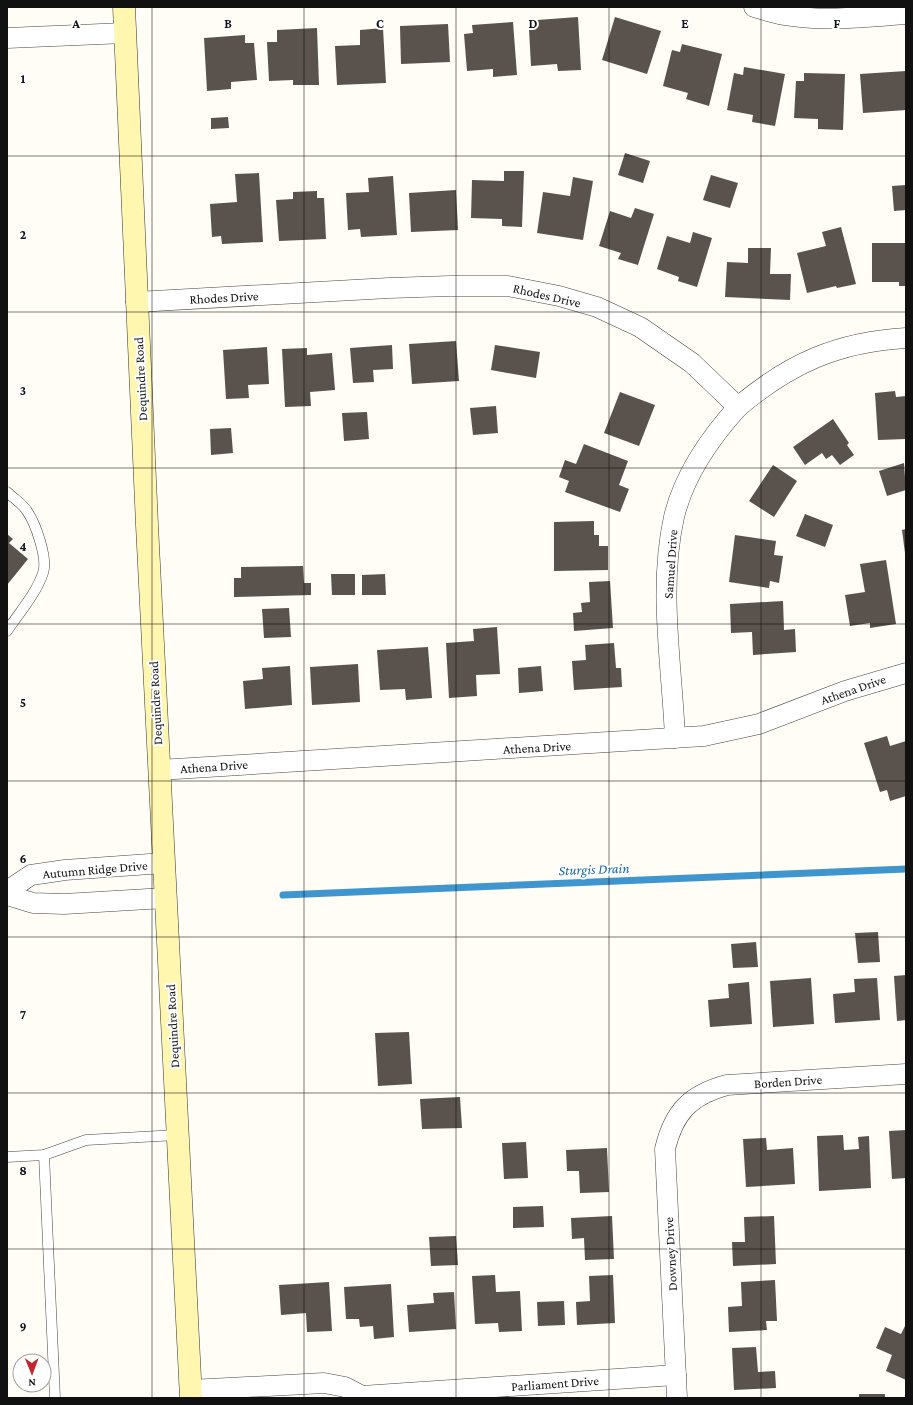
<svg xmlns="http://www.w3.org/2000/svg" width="913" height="1405" viewBox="0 0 913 1405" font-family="'Crimson Pro',serif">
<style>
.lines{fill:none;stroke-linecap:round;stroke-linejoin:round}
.stream{stroke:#3f96cf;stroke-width:7}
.building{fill:#5a524d}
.service-casing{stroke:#444;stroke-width:11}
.minor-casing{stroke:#444;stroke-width:21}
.secondary-casing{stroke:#333;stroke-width:23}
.service{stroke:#fff;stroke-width:10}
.minor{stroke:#fff;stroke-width:20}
.secondary{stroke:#fff6b0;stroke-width:22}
.grid{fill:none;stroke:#111;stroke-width:1;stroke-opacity:0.55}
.labels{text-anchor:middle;stroke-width:4;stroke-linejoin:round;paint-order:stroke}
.street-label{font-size:13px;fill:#111;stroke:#fff}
.water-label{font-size:14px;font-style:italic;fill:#1768a6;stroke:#fff}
.grid-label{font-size:13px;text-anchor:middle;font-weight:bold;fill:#111;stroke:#fff;stroke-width:4;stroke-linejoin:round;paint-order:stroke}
</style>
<rect width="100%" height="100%" fill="#fffdf5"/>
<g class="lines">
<path class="stream" d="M 283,895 L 906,869"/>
</g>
<g class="building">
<path d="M 578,17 L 581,70 L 558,71 L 557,64 L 531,66 L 529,29 L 537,28 L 537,20 Z"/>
<path d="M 615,17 L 661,31 L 647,74 L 602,60 Z"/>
<path d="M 513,22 L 517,75 L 493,77 L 493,69 L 467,71 L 464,34 L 473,33 L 472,25 Z"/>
<path d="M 448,24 L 450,62 L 401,64 L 400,26 Z"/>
<path d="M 317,28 L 319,85 L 293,85 L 293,80 L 269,81 L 267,42 L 277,42 L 277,30 Z"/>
<path d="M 383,28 L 386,83 L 337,85 L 335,46 L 360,45 L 360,30 Z"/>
<path d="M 245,35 L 245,43 L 254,43 L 257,80 L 231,82 L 231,89 L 207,91 L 204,38 Z"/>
<path d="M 682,44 L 722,54 L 709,106 L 686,99 L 688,93 L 663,86 L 672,50 L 680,52 Z"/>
<path d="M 744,67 L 785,74 L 775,126 L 752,122 L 753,115 L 727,110 L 734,73 L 743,75 Z"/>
<path d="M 906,71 L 906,110 L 863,113 L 860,74 Z"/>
<path d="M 804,73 L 845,74 L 843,130 L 818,129 L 818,119 L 794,118 L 796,81 L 804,81 Z"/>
<path d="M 228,117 L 229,128 L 211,129 L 211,118 Z"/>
<path d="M 625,153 L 650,161 L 643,183 L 618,175 Z"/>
<path d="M 504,171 L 524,171 L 522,227 L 502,226 L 502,219 L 471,218 L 472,180 L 504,181 Z"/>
<path d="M 259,173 L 263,242 L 222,244 L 221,236 L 212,237 L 210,204 L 237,202 L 235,174 Z"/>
<path d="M 711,175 L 738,183 L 730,208 L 703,200 Z"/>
<path d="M 393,176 L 397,235 L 361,237 L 360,229 L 348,230 L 346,193 L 369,192 L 368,178 Z"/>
<path d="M 573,177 L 593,181 L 583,240 L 537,233 L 543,192 L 570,196 Z"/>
<path d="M 906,185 L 906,210 L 894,211 L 892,186 Z"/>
<path d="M 456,190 L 458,230 L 411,232 L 409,193 Z"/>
<path d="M 317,191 L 317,198 L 324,198 L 326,239 L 279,241 L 276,200 L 293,199 L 293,192 Z"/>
<path d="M 635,208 L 654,214 L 638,265 L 618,259 L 621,253 L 599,246 L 610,211 L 631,218 Z"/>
<path d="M 841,227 L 856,284 L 837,288 L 836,286 L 807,293 L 797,253 L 826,246 L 822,232 Z"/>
<path d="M 693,232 L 712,238 L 697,287 L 678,281 L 679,277 L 657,269 L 667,236 L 690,243 Z"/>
<path d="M 872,243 L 906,243 L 906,286 L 899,286 L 899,282 L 872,282 Z"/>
<path d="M 748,248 L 771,248 L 770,274 L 791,274 L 790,300 L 725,297 L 727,262 L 748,263 Z"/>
<path d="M 456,341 L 459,381 L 412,384 L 409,344 Z"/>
<path d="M 392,345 L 393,369 L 373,370 L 374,382 L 353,383 L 350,348 Z"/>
<path d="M 495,345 L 540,352 L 536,378 L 491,370 Z"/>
<path d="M 267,347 L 269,384 L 248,385 L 249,398 L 226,399 L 223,350 Z"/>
<path d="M 307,348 L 307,355 L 332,353 L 335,390 L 310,392 L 311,406 L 285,407 L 282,349 Z"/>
<path d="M 895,391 L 896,397 L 906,396 L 906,439 L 878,440 L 875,393 Z"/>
<path d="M 620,392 L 655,405 L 639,446 L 604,433 Z"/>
<path d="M 496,406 L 498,433 L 473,435 L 470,408 Z"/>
<path d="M 367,412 L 369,439 L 344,441 L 342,413 Z"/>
<path d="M 833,419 L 849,443 L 847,445 L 854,455 L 840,465 L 832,455 L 826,459 L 822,453 L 805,465 L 793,447 Z"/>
<path d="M 231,428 L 233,453 L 211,455 L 210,429 Z"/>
<path d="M 584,444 L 628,461 L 619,485 L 629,489 L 620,512 L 565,492 L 569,481 L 559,477 L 565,460 L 576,464 Z"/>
<path d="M 904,463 L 906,490 L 887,496 L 879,471 Z"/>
<path d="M 773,465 L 797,481 L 774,517 L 749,501 Z"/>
<path d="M 805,514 L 833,525 L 825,547 L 796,536 Z"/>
<path d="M 594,521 L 594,535 L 599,535 L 599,546 L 608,546 L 608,570 L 554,571 L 554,522 Z"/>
<path d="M 906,529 L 906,553 L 905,553 L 902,530 Z"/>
<path d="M 7,534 L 13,539 L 9,543 L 28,559 L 7,585 Z"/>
<path d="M 735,535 L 776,541 L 774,555 L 783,556 L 779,583 L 770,581 L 769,588 L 729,582 Z"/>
<path d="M 886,560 L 896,624 L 870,628 L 870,623 L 850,626 L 845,595 L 865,592 L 860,564 Z"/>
<path d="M 303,566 L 304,583 L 311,583 L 311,595 L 234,597 L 234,578 L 241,578 L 241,567 Z"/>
<path d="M 331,574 L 355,574 L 355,595 L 332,595 Z"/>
<path d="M 385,574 L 386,595 L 362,595 L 362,575 Z"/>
<path d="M 610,581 L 613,628 L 574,631 L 573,613 L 582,612 L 581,603 L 590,602 L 589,582 Z"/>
<path d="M 783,601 L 784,630 L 795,629 L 796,652 L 753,655 L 752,632 L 731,633 L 730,604 Z"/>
<path d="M 289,608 L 291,637 L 264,638 L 262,609 Z"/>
<path d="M 497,627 L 500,674 L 476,675 L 477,696 L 449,698 L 446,643 L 474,641 L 473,629 Z"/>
<path d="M 614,643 L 616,668 L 621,668 L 622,687 L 574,690 L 572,661 L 586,660 L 585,645 Z"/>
<path d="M 428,647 L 432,698 L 406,700 L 405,689 L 380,690 L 377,650 Z"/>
<path d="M 358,664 L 360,702 L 312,705 L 310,667 Z"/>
<path d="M 290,666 L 292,705 L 245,709 L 243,681 L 263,679 L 262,668 Z"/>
<path d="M 541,666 L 543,691 L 519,693 L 518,668 Z"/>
<path d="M 887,736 L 890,746 L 906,741 L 906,796 L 890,801 L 887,790 L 880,792 L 864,743 Z"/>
<path d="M 878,932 L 880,962 L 858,963 L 855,933 Z"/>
<path d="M 756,942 L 758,967 L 733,968 L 731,944 Z"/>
<path d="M 906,975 L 906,1020 L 897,1021 L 894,976 Z"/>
<path d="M 811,978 L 814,1024 L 773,1027 L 770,981 Z"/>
<path d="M 877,978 L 880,1020 L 835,1023 L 833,994 L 855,992 L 854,979 Z"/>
<path d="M 749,982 L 752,1024 L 710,1027 L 708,1000 L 729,998 L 728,984 Z"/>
<path d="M 409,1032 L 412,1084 L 378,1086 L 375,1033 Z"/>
<path d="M 460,1097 L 462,1128 L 422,1129 L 420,1099 Z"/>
<path d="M 906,1130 L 906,1178 L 892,1179 L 889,1131 Z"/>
<path d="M 843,1135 L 844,1150 L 859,1149 L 858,1137 L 869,1136 L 871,1188 L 819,1191 L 817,1136 Z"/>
<path d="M 766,1138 L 767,1150 L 793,1148 L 795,1184 L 746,1187 L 743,1139 Z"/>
<path d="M 526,1142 L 528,1178 L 504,1179 L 502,1143 Z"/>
<path d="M 607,1148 L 609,1192 L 580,1193 L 579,1171 L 567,1171 L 566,1150 Z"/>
<path d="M 543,1206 L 544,1227 L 513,1228 L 513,1207 Z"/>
<path d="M 612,1216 L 614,1259 L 585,1260 L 584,1238 L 572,1239 L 571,1218 Z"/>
<path d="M 774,1216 L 776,1264 L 733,1266 L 732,1242 L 745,1242 L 744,1217 Z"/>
<path d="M 456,1236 L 458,1265 L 431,1266 L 429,1237 Z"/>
<path d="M 495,1275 L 496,1292 L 520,1291 L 522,1331 L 499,1332 L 498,1323 L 475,1324 L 472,1276 Z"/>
<path d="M 613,1275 L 615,1323 L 577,1325 L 576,1302 L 590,1301 L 589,1276 Z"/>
<path d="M 775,1280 L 777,1321 L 766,1321 L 767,1330 L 729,1332 L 728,1307 L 742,1306 L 741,1282 Z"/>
<path d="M 329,1282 L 332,1331 L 307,1332 L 306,1313 L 281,1315 L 279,1285 Z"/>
<path d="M 391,1284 L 394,1337 L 374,1339 L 373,1326 L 360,1327 L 359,1319 L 346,1319 L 344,1287 Z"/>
<path d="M 454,1292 L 456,1329 L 409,1332 L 407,1305 L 434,1303 L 433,1293 Z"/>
<path d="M 564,1301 L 565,1325 L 538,1326 L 537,1302 Z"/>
<path d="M 905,1326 L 906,1327 L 906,1380 L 886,1371 L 892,1355 L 876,1348 L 885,1327 L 901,1334 Z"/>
<path d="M 756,1347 L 758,1372 L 775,1371 L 776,1388 L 734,1390 L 732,1348 Z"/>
<rect x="859" y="1394" width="26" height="4"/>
</g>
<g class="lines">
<defs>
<g id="service">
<path d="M 7,492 C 13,498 23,504 27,511 C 36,524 48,559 43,573 C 36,594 19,613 7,631"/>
<path d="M 44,1155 L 55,1398"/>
<path d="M 7,1157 L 44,1155 L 86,1140 L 177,1135"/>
</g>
<g id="minor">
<path d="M 754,7 C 764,10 774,13 784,15 C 824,22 866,17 906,14"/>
<path d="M 7,38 L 125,33"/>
<path d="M 136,302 L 389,288 L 450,286 L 508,286 L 559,296 L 597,307 L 640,327 L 692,363 L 738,407 C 790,363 838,342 906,338"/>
<path d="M 675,738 C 672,665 658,589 674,517 C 684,475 710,438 738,407"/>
<path d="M 159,770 L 704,736 L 759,724 L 845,691 L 906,673"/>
<path d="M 7,891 L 31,875 L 65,870 L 164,863"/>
<path d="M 7,895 L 33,903 L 64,904 L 165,898"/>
<path d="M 190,1390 L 324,1383 L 345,1387 L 362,1396"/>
<path d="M 359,1398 L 362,1396 L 676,1375"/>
<path d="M 677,1398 L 665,1149 C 674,1112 690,1095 727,1085 L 906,1074"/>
</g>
<path id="secondary" d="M 124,7 L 147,525 L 191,1398"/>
</defs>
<use href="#service" class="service-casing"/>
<use href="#minor" class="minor-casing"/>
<use href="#secondary" class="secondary-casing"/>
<use href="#service" class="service"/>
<use href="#minor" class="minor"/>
<use href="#secondary" class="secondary"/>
</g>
<path class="grid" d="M 152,7 L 152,1398M 304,7 L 304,1398M 456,7 L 456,1398M 609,7 L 609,1398M 761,7 L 761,1398M 7,156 L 906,156M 7,312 L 906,312M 7,468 L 906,468M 7,624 L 906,624M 7,781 L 906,781M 7,937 L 906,937M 7,1093 L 906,1093M 7,1249 L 906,1249"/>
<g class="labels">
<g class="street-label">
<text transform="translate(547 295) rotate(13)" y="5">Rhodes Drive</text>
<text transform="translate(224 297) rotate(-3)" y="5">Rhodes Drive</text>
<text transform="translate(140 379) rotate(-93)" y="5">Dequindre Road</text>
<text transform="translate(670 564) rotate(-86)" y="5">Samuel Drive</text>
<text transform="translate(853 689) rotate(-19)" y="5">Athena Drive</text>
<text transform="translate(155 703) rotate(-93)" y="5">Dequindre Road</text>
<text transform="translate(537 747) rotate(-3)" y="5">Athena Drive</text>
<text transform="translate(214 766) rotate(-4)" y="5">Athena Drive</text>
<text transform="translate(95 869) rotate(-5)" y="5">Autumn Ridge Drive</text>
<text transform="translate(172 1026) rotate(-93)" y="5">Dequindre Road</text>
<text transform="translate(788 1081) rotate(-4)" y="5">Borden Drive</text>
<text transform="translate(670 1254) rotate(-93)" y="5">Downey Drive</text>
<text transform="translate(555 1383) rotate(-4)" y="5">Parliament Drive</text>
</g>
<g class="water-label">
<text transform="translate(594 869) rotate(-2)" y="5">Sturgis Drain</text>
</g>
</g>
<g class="grid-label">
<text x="76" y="28">A</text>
<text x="228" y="28">B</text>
<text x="380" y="28">C</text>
<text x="533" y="28">D</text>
<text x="685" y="28">E</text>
<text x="837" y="28">F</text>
<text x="23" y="83">1</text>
<text x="23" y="239">2</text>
<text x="23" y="395">3</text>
<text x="23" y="551">4</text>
<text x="23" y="707">5</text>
<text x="23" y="863">6</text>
<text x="23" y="1019">7</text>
<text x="23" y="1175">8</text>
<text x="23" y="1331">9</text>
</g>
<rect width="913" height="1405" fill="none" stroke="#111111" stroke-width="16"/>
<g transform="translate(32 1373) rotate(179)"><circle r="19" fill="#ffffff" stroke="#a0a0a0"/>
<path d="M0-3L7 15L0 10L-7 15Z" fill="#c4262e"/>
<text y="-6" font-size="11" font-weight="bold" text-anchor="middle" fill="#111111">N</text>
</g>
</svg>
